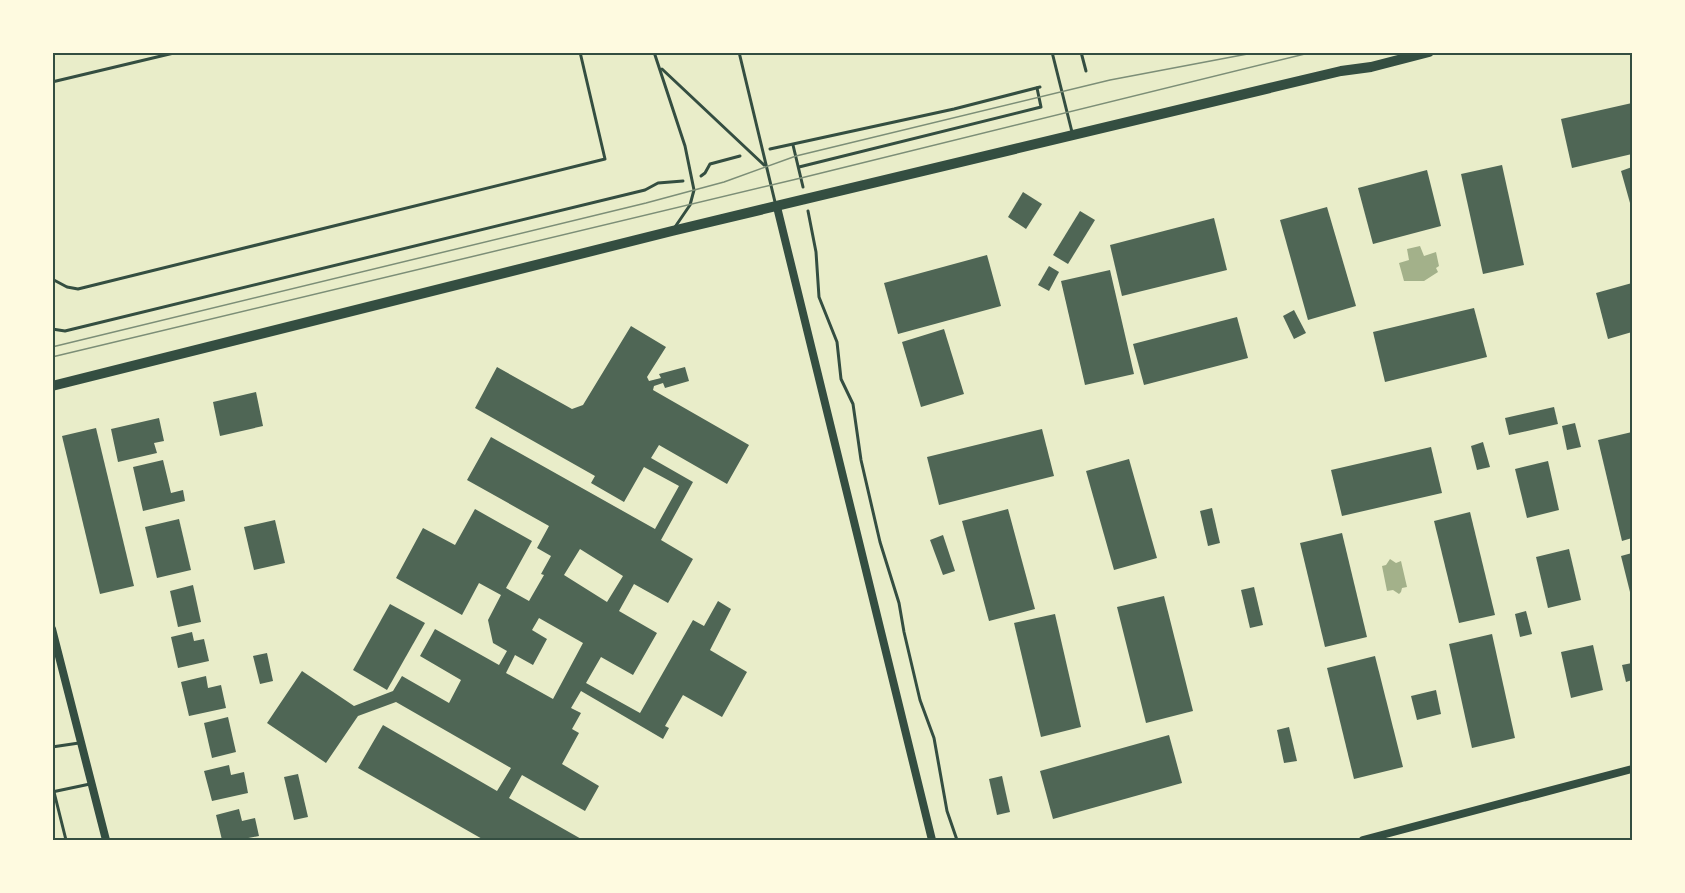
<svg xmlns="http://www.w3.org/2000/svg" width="1685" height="893" viewBox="0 0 1685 893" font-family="Quicksand,sans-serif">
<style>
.water{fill:#a3b18a}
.building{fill:#4f6655;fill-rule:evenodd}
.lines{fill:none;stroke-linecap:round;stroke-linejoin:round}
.path{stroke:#344e41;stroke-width:3}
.service{stroke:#344e41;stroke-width:3}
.tertiary{stroke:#344e41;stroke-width:8}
.primary{stroke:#344e41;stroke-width:10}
.tram{stroke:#7c8e77;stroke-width:1.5}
.neatline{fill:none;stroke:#344e41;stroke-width:2}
</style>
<rect width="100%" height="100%" fill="#e9edc9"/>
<g class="water">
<path d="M 1420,246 L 1424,256 L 1436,252 L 1439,266 L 1436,268 L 1438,272 L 1424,281 L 1404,281 L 1399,263 L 1409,260 L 1407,249 Z"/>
<path d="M 1390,559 L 1396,563 L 1401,561 L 1407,587 L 1402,588 L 1401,592 L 1399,594 L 1393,590 L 1387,591 L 1382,566 L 1386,565 Z"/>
</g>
<g class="building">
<path d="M 1632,103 L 1632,154 L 1572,168 L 1561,119 Z"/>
<path d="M 1502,165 L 1524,265 L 1483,274 L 1461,174 Z"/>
<path d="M 1632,167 L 1632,210 L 1621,171 Z"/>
<path d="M 1427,170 L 1441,226 L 1373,244 L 1358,188 Z"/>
<path d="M 1023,192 L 1042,204 L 1026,229 L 1008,217 Z"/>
<path d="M 1327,207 L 1356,306 L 1308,320 L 1280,220 Z"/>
<path d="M 1080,211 L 1095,220 L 1068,264 L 1053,255 Z"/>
<path d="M 1214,218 L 1227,270 L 1122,296 L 1110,245 Z"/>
<path d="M 987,255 L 1001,306 L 898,334 L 884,283 Z"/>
<path d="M 1049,266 L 1059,272 L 1049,291 L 1038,285 Z"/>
<path d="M 1110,270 L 1134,374 L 1085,385 L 1061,281 Z"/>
<path d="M 1632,283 L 1632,332 L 1608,339 L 1596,293 Z"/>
<path d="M 1474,308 L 1487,357 L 1385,382 L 1373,332 Z"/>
<path d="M 1294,310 L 1306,333 L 1294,339 L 1283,316 Z"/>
<path d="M 1237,317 L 1248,358 L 1144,385 L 1133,344 Z"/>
<path d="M 631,326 L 666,347 L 647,377 L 649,381 L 661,378 L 659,374 L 685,367 L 689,381 L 665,388 L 663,383 L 654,386 L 653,390 L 749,445 L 727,484 L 659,445 L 651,458 L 693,482 L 661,540 L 693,559 L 668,603 L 634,584 L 619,611 L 657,633 L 633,675 L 601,657 L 586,683 L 640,713 L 693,620 L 704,626 L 718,601 L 731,609 L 710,650 L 747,672 L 722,717 L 683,695 L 665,726 L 669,728 L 663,739 L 581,691 L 571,708 L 581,713 L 572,729 L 579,733 L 562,764 L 599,786 L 585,811 L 522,775 L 509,798 L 583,840 L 484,840 L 358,768 L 383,725 L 497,791 L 511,768 L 396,702 L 358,716 L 326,763 L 267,723 L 302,671 L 354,706 L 393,691 L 402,676 L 449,703 L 461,680 L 420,656 L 435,629 L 499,665 L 507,651 L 493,643 L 488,620 L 501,595 L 479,583 L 462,615 L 396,578 L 423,528 L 455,545 L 475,509 L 532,541 L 506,588 L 529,601 L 544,575 L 541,574 L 551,556 L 537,548 L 549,526 L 467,480 L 491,437 L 655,529 L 679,486 L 644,467 L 624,502 L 591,483 L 595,476 L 475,408 L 497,367 L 572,409 L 583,405 ZM 580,549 L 623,576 L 607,602 L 564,575 ZM 539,618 L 583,643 L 553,699 L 506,673 L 515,655 L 533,665 L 547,639 L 532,630 Z"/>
<path d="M 944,329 L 964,394 L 921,407 L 902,342 Z"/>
<path d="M 256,392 L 263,426 L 220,436 L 213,402 Z"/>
<path d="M 1554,407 L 1558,424 L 1509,435 L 1505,418 Z"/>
<path d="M 159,418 L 164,441 L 154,443 L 157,453 L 118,462 L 111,429 Z"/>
<path d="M 1575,423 L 1581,447 L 1567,450 L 1562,426 Z"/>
<path d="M 96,428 L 134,586 L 100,594 L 62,436 Z"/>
<path d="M 1042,429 L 1054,476 L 939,505 L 927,457 Z"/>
<path d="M 1632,432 L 1632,538 L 1622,541 L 1598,440 Z"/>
<path d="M 1483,442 L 1490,467 L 1477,470 L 1471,446 Z"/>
<path d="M 1431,447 L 1442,493 L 1342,516 L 1331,470 Z"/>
<path d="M 1129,459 L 1157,558 L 1114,570 L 1086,471 Z"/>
<path d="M 163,460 L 171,493 L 183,490 L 185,501 L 143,511 L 133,467 Z"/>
<path d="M 1548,461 L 1559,510 L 1527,518 L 1515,469 Z"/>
<path d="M 1212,508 L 1220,543 L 1208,546 L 1200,511 Z"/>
<path d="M 1008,509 L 1035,609 L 989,621 L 962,521 Z"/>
<path d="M 1470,512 L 1495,615 L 1459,623 L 1434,521 Z"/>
<path d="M 179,519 L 191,570 L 157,578 L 145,527 Z"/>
<path d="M 275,520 L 285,563 L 254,570 L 244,527 Z"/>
<path d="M 1342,533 L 1367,637 L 1325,647 L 1300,543 Z"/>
<path d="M 943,535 L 955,571 L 943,575 L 930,540 Z"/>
<path d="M 1569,549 L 1581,600 L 1548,608 L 1536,557 Z"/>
<path d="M 1632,553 L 1632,600 L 1621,556 Z"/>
<path d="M 193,585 L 201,622 L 178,627 L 170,591 Z"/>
<path d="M 1254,587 L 1263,625 L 1250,628 L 1241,590 Z"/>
<path d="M 1164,596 L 1193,711 L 1146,723 L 1117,607 Z"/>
<path d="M 390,604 L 425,623 L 387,690 L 353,670 Z"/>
<path d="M 1526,611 L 1532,634 L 1520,637 L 1515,614 Z"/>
<path d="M 1055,614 L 1081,727 L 1041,737 L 1014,623 Z"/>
<path d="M 192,632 L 194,641 L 204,639 L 209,661 L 178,668 L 171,637 Z"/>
<path d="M 1492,634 L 1515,738 L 1472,748 L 1449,644 Z"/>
<path d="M 1593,645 L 1603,690 L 1571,698 L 1561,652 Z"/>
<path d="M 267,653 L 273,681 L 260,684 L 253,656 Z"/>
<path d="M 1375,656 L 1403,767 L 1354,779 L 1327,668 Z"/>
<path d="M 1632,663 L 1632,680 L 1626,682 L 1622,665 Z"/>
<path d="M 206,676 L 208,688 L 221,685 L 226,708 L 189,716 L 181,682 Z"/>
<path d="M 1436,690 L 1441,714 L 1417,720 L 1411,696 Z"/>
<path d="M 228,717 L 236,752 L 212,758 L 204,723 Z"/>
<path d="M 1289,727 L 1297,761 L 1284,763 L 1277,730 Z"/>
<path d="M 1169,735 L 1182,783 L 1053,819 L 1040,771 Z"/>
<path d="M 229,765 L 231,775 L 244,772 L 248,793 L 212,801 L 204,771 Z"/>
<path d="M 298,774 L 308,817 L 294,820 L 284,777 Z"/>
<path d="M 1002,776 L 1010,812 L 997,815 L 989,779 Z"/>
<path d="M 239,809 L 242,821 L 255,818 L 259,836 L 238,840 L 222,840 L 216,815 Z"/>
</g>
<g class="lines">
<g class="path">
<path d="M 1081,52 L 1086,71"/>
<path d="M 793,145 L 803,187"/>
<path d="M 770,149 L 954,109 L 1040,87"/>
<path d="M 799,167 L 1041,107 L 1037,88"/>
<path d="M 701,176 L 705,173 L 710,164 L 740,156"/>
<path d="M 808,211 L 816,252 L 819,297 L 837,342 L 841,379 L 853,404 L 861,460 L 880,542 L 899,603 L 904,632 L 920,700 L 934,738 L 947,811 L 957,840"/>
<path d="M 52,329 L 65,331 L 645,190 L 658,183 L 683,181"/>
</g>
<g class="service">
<path d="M 654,52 L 685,146 L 694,190 L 690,205 L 675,227"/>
<path d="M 739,52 L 775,202"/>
<path d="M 1052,52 L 1072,132"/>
<path d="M 662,69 L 764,165"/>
<path d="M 52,82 L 178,52"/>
<path d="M 52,279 L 67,287 L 78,289 L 605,159 L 580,52"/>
<path d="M 52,747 L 79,743"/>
<path d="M 52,792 L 90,784"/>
<path d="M 54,792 L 66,840"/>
</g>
<g class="tertiary">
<path d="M 777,207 L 932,840"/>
<path d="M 52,629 L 106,840"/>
<path d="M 1363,840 L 1632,769"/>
</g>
<path class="primary" d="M 52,386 L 672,231 L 1341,71 L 1371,67 L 1429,52"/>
<g class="tram">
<path d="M 52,347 L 646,203 L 724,182 L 796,156 L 1110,80 L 1258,52"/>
<path d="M 52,357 L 801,178 L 1313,52"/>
</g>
</g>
<rect width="1685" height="893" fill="none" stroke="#fefae0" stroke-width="108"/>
<rect x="54" y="54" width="1577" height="785" class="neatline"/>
</svg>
